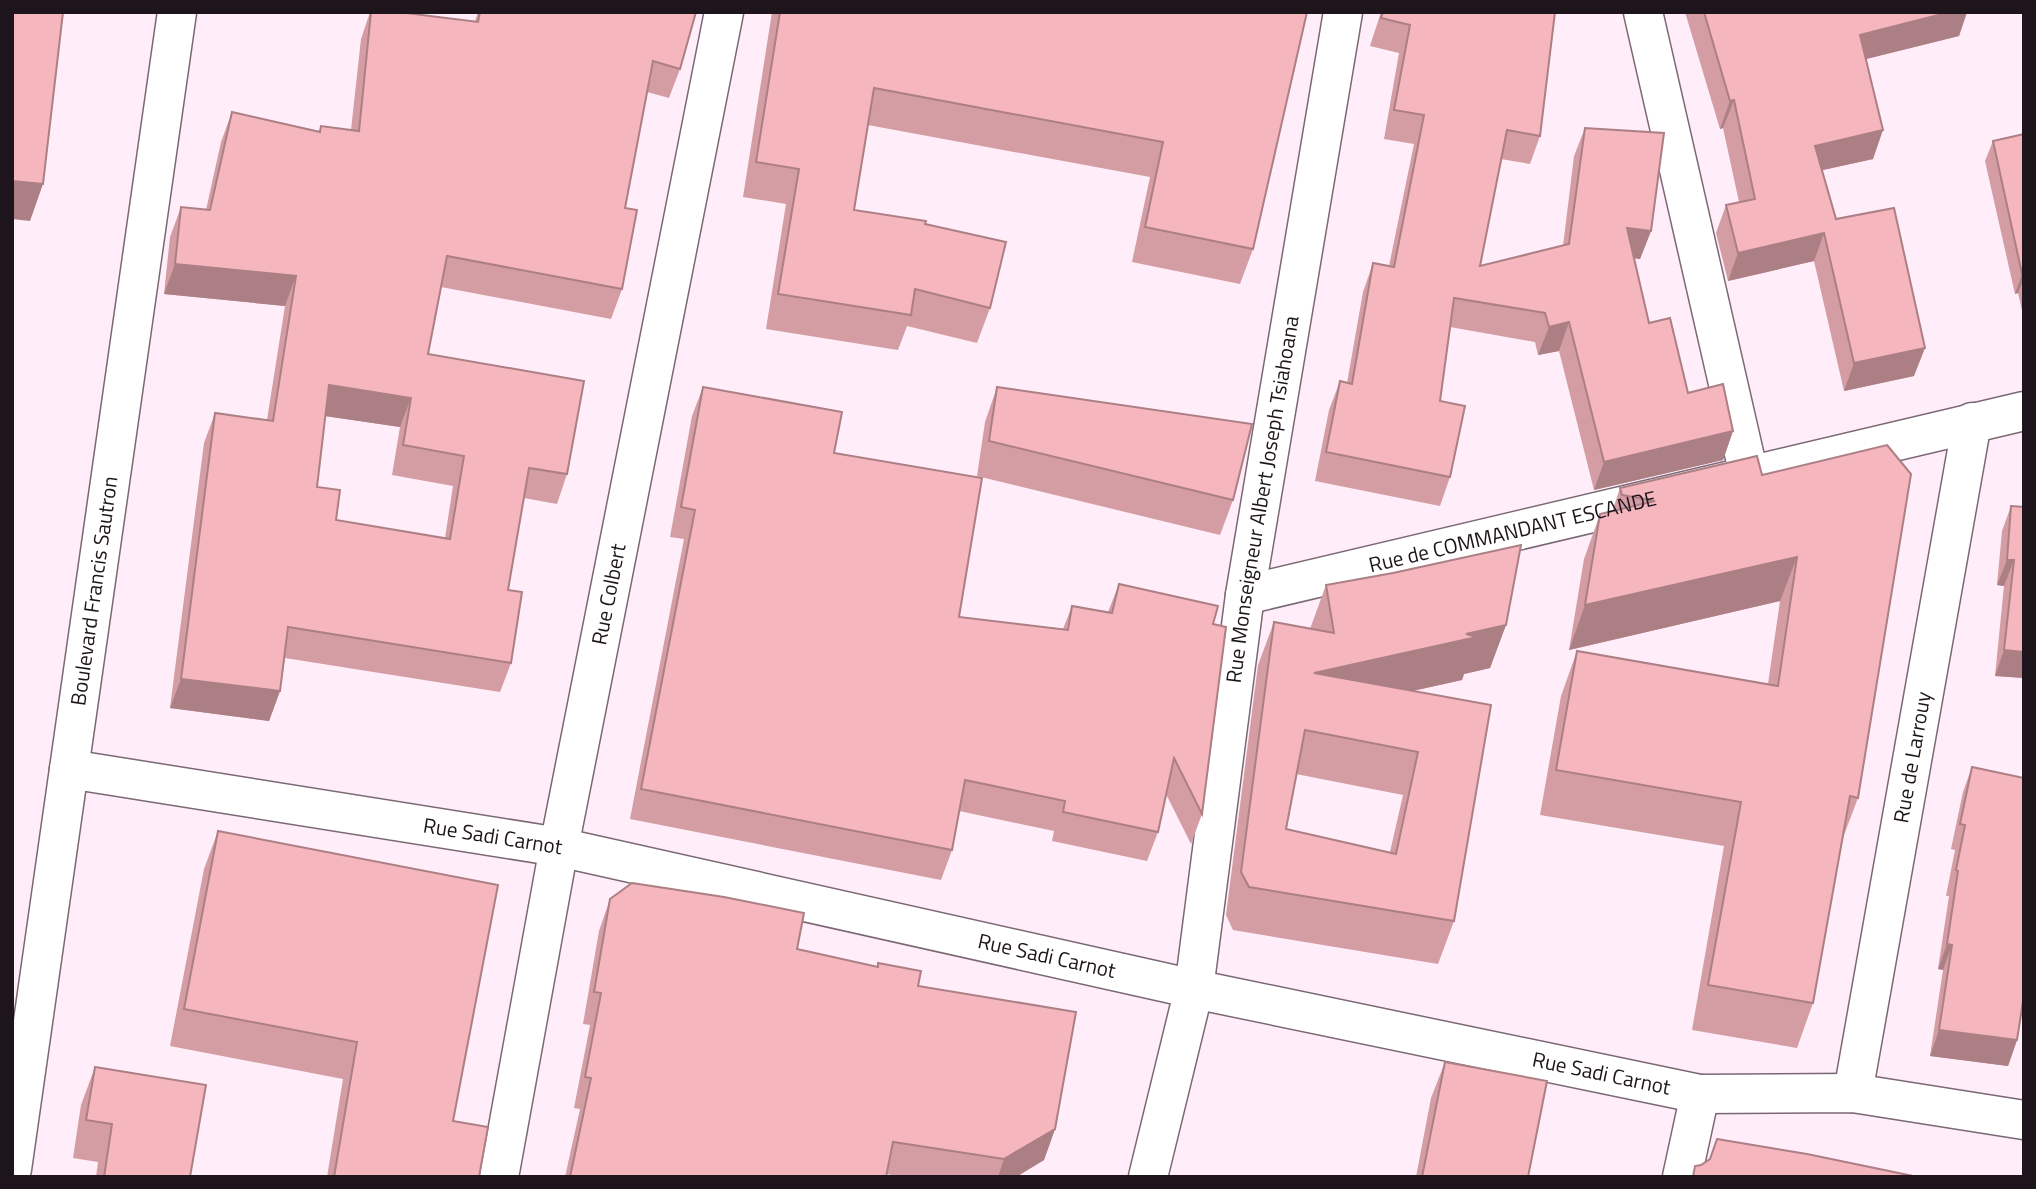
<svg xmlns="http://www.w3.org/2000/svg" width="2036" height="1189" viewBox="0 0 2036 1189" font-family="'Titillium Web',sans-serif">
<style>
.lines{fill:none;stroke-linecap:round;stroke-linejoin:round}
.minor-casing{stroke:#7b6875;stroke-width:41}
.minor{stroke:#fff;stroke-width:38}
.wall{fill:#d39da3;fill-rule:evenodd}
.shaded-wall{fill:#ac7f85}
.building{fill:#f5b6be;stroke:#ac7f85;stroke-width:2;fill-rule:evenodd}
.labels{text-anchor:middle;stroke-width:5;stroke-linejoin:round;paint-order:stroke}
.street-label{font-size:21px;fill:#1d151b;stroke:#fff}
</style>
<rect width="100%" height="100%" fill="#ffedf9"/>
<g class="lines">
<defs>
<g id="minor">
<path d="M 1643,12 L 1749,475"/>
<path id="s1" d="M 1245,595 L 2024,411"/>
<path id="s2" d="M 69,769 L 559,847 L 1194,989 L 1700,1094 L 1853,1093 L 2024,1120"/>
<path id="s3" d="M 1853,1093 L 1972,422"/>
<path id="s4" d="M 12,1169 L 177,12"/>
<path id="s5" d="M 499,1177 L 559,847 L 724,12"/>
<path id="s6" d="M 1148,1177 L 1194,989 L 1245,595 L 1343,12"/>
<path d="M 1682,1177 L 1700,1094"/>
</g>
</defs>
<use href="#minor" class="minor-casing"/>
<use href="#minor" class="minor"/>
</g>
<g class="wall">
<path d="M 370,12 L 398,12 L 475,21 L 478,12 L 696,12 L 680,69 L 669,98 L 647,92 L 625,208 L 622,289 L 611,319 L 441,287 L 428,354 L 567,474 L 557,504 L 524,498 L 508,590 L 511,663 L 500,692 L 285,658 L 280,691 L 269,721 L 170,708 L 204,443 L 215,413 L 267,420 L 285,306 L 164,294 L 170,237 L 181,207 L 206,210 L 221,142 L 232,112 L 319,131 L 321,126 L 351,130 L 361,39 ZM 325,416 L 400,427 L 392,475 L 453,486 L 445,538 L 336,520 L 317,487 Z"/>
<path d="M 772,12 L 1307,12 L 1253,249 L 1240,284 L 1132,262 L 1150,177 L 868,125 L 854,210 L 925,224 L 990,308 L 977,343 L 907,326 L 898,350 L 766,329 L 786,204 L 743,197 Z"/>
<path d="M 1381,12 L 1555,12 L 1540,136 L 1530,164 L 1501,159 L 1480,266 L 1563,246 L 1574,156 L 1585,128 L 1651,231 L 1640,259 L 1634,258 L 1649,323 L 1688,393 L 1733,431 L 1723,460 L 1594,490 L 1559,351 L 1538,355 L 1535,342 L 1450,327 L 1440,401 L 1450,477 L 1440,506 L 1315,481 L 1329,410 L 1340,381 L 1347,383 L 1363,292 L 1373,263 L 1389,266 L 1414,144 L 1384,139 L 1399,53 L 1370,46 Z"/>
<path d="M 1685,12 L 1967,12 L 1959,36 L 1866,59 L 1873,159 L 1822,170 L 1836,219 L 1914,376 L 1844,391 L 1814,261 L 1728,281 L 1716,233 L 1726,205 L 1739,202 L 1723,128 L 1720,129 Z"/>
<path d="M 2024,134 L 2024,319 L 2018,293 L 2015,294 L 1985,161 L 1993,141 Z"/>
<path d="M 703,387 L 834,453 L 959,617 L 1063,629 L 1072,606 L 1108,612 L 1119,584 L 1213,624 L 1202,814 L 1191,844 L 1166,794 L 1158,832 L 1147,861 L 1052,841 L 1054,831 L 959,811 L 952,850 L 941,880 L 630,819 L 684,539 L 670,537 L 692,416 Z"/>
<path d="M 997,387 L 1233,500 L 1220,535 L 977,476 L 985,422 Z"/>
<path d="M 1887,445 L 1858,798 L 1841,843 L 1813,1003 L 1797,1048 L 1692,1030 L 1724,846 L 1540,815 L 1561,696 L 1577,651 L 1768,684 L 1780,601 L 1569,650 L 1584,559 L 1600,514 L 1612,512 L 1620,488 L 1762,475 Z"/>
<path d="M 2011,506 L 2024,678 L 1995,676 L 2004,586 L 1997,585 L 2002,531 Z"/>
<path d="M 1326,585 L 1506,625 L 1490,668 L 1464,674 L 1462,680 L 1413,691 L 1454,921 L 1438,964 L 1233,930 L 1226,915 L 1258,665 L 1274,622 L 1310,629 ZM 1296,774 L 1403,795 L 1390,852 L 1286,829 Z"/>
<path d="M 1972,767 L 2017,1040 L 2008,1066 L 1930,1056 L 1943,970 L 1938,969 L 1949,896 L 1946,896 L 1955,850 L 1951,849 L 1963,792 Z"/>
<path d="M 218,831 L 453,1121 L 479,1177 L 327,1177 L 343,1079 L 170,1046 L 204,869 Z"/>
<path d="M 610,899 L 797,949 L 877,967 L 878,963 L 918,986 L 1055,1129 L 1044,1160 L 1016,1177 L 904,1177 L 886,1174 L 886,1177 L 565,1177 L 580,1109 L 574,1108 L 590,1025 L 583,1024 L 599,931 Z"/>
<path d="M 1445,1062 L 1528,1177 L 1416,1177 L 1431,1098 Z"/>
<path d="M 95,1067 L 190,1177 L 96,1177 L 98,1162 L 73,1158 L 81,1105 Z"/>
</g>
<g class="shaded-wall">
<path d="M 1950,12 L 1967,12 L 1959,36 L 1850,63 L 1860,35 Z"/>
<path d="M 1734,100 L 1723,128 L 1720,129 L 1730,101 Z"/>
<path d="M 1883,130 L 1873,159 L 1805,174 L 1815,146 Z"/>
<path d="M 12,181 L 43,184 L 30,221 L 12,219 Z"/>
<path d="M 1627,228 L 1651,231 L 1640,259 L 1617,256 Z"/>
<path d="M 1824,233 L 1814,261 L 1728,281 L 1738,253 Z"/>
<path d="M 175,264 L 296,276 L 285,306 L 164,294 Z"/>
<path d="M 2024,273 L 2024,278 L 2018,293 L 2015,294 L 2022,274 Z"/>
<path d="M 1569,322 L 1559,351 L 1538,355 L 1549,327 Z"/>
<path d="M 1925,348 L 1914,376 L 1844,391 L 1854,363 Z"/>
<path d="M 329,385 L 411,398 L 400,427 L 318,415 Z"/>
<path d="M 1733,431 L 1723,460 L 1594,490 L 1604,462 Z"/>
<path d="M 1797,557 L 1780,601 L 1569,650 L 1585,605 Z"/>
<path d="M 2007,560 L 2014,560 L 2004,586 L 1997,585 Z"/>
<path d="M 1506,625 L 1490,668 L 1464,674 L 1462,680 L 1298,716 L 1314,673 L 1466,634 Z"/>
<path d="M 2004,650 L 2024,652 L 2024,678 L 1995,676 Z"/>
<path d="M 181,679 L 280,691 L 269,721 L 170,708 Z"/>
<path d="M 1947,944 L 1952,945 L 1943,970 L 1938,969 Z"/>
<path d="M 1939,1030 L 2017,1040 L 2008,1066 L 1930,1056 Z"/>
<path d="M 1055,1129 L 1044,1160 L 1016,1177 L 998,1177 L 1004,1159 Z"/>
</g>
<g class="building">
<path d="M 12,12 L 63,12 L 43,184 L 12,181 Z"/>
<path d="M 371,12 L 398,12 L 478,22 L 480,12 L 696,12 L 680,69 L 653,61 L 625,208 L 637,210 L 622,289 L 447,256 L 428,354 L 584,381 L 567,474 L 529,468 L 508,590 L 522,592 L 511,663 L 288,627 L 280,691 L 181,679 L 215,413 L 273,421 L 296,276 L 175,264 L 181,207 L 210,210 L 232,112 L 320,132 L 321,126 L 359,131 ZM 329,385 L 411,398 L 403,445 L 464,456 L 450,539 L 336,520 L 340,490 L 317,487 Z"/>
<path d="M 780,12 L 1307,12 L 1253,249 L 1145,227 L 1163,142 L 874,88 L 854,210 L 926,221 L 925,224 L 1006,242 L 990,308 L 915,289 L 911,315 L 778,294 L 799,169 L 756,162 Z"/>
<path d="M 1383,12 L 1555,12 L 1540,136 L 1507,130 L 1480,266 L 1569,244 L 1585,128 L 1664,133 L 1651,231 L 1627,228 L 1649,323 L 1670,318 L 1688,393 L 1723,384 L 1733,431 L 1604,462 L 1569,322 L 1549,327 L 1545,313 L 1454,298 L 1440,401 L 1465,406 L 1450,477 L 1326,452 L 1340,381 L 1352,384 L 1373,263 L 1394,267 L 1424,115 L 1394,110 L 1410,25 L 1381,18 Z"/>
<path d="M 1704,12 L 1950,12 L 1860,35 L 1883,130 L 1815,146 L 1836,219 L 1894,208 L 1925,348 L 1854,363 L 1824,233 L 1738,253 L 1726,205 L 1755,199 L 1734,100 L 1730,101 Z"/>
<path d="M 2024,134 L 2024,273 L 2022,274 L 1993,141 Z"/>
<path d="M 703,387 L 842,412 L 834,453 L 982,478 L 959,617 L 1068,630 L 1072,606 L 1112,613 L 1119,584 L 1218,606 L 1213,624 L 1226,627 L 1202,814 L 1174,758 L 1158,832 L 1063,812 L 1065,801 L 965,780 L 952,850 L 641,789 L 695,510 L 681,507 Z"/>
<path d="M 997,387 L 1252,424 L 1233,500 L 989,441 Z"/>
<path d="M 1887,445 L 1911,474 L 1858,798 L 1850,796 L 1813,1003 L 1708,985 L 1741,802 L 1556,770 L 1577,651 L 1778,686 L 1797,557 L 1585,605 L 1600,514 L 1655,501 L 1622,495 L 1620,488 L 1757,456 L 1762,475 Z"/>
<path d="M 2011,506 L 2024,507 L 2024,652 L 2004,650 L 2014,560 L 2007,560 Z"/>
<path d="M 1521,545 L 1506,625 L 1466,634 L 1477,637 L 1314,673 L 1491,705 L 1454,921 L 1249,887 L 1241,872 L 1274,622 L 1334,633 L 1326,585 L 1393,573 ZM 1305,730 L 1418,752 L 1396,854 L 1286,829 Z"/>
<path d="M 1972,767 L 2024,778 L 2024,995 L 2017,1040 L 1939,1030 L 1952,945 L 1947,944 L 1958,871 L 1956,870 L 1965,825 L 1960,824 Z"/>
<path d="M 218,831 L 498,885 L 453,1121 L 488,1127 L 479,1177 L 334,1177 L 357,1042 L 184,1009 Z"/>
<path d="M 632,883 L 724,897 L 804,913 L 797,949 L 878,967 L 878,963 L 921,971 L 918,986 L 1076,1012 L 1055,1129 L 1004,1159 L 893,1142 L 886,1177 L 570,1177 L 591,1078 L 585,1077 L 601,993 L 594,992 L 610,899 Z"/>
<path d="M 1445,1062 L 1547,1081 L 1528,1177 L 1422,1177 Z"/>
<path d="M 95,1067 L 206,1085 L 190,1177 L 104,1177 L 112,1124 L 86,1120 Z"/>
<path d="M 1717,1139 L 1807,1154 L 1918,1177 L 1693,1177 L 1695,1166 L 1701,1165 L 1710,1159 Z"/>
</g>
<g class="labels">
<g class="street-label">
<text dy="7" stroke="none"><textPath href="#s6" startOffset="688">Rue Monseigneur Albert Joseph Tsiahoana</textPath></text>
<text dy="7" stroke="none"><textPath href="#s1" startOffset="275">Rue de COMMANDANT ESCANDE</textPath></text>
<text dy="7" stroke="none"><textPath href="#s4" startOffset="584">Boulevard Francis Sautron</textPath></text>
<text dy="7" stroke="none"><textPath href="#s5" startOffset="593">Rue Colbert</textPath></text>
<text dy="7" stroke="none"><textPath href="#s3" startOffset="341">Rue de Larrouy</textPath></text>
<text dy="7" stroke="none"><textPath href="#s2" startOffset="429">Rue Sadi Carnot</textPath></text>
<text dy="7" stroke="none"><textPath href="#s2" startOffset="996">Rue Sadi Carnot</textPath></text>
<text dy="7" stroke="none"><textPath href="#s2" startOffset="1563">Rue Sadi Carnot</textPath></text>
</g>
</g>
<rect width="2036" height="1189" fill="none" stroke="#1d151b" stroke-width="28"/>
</svg>
